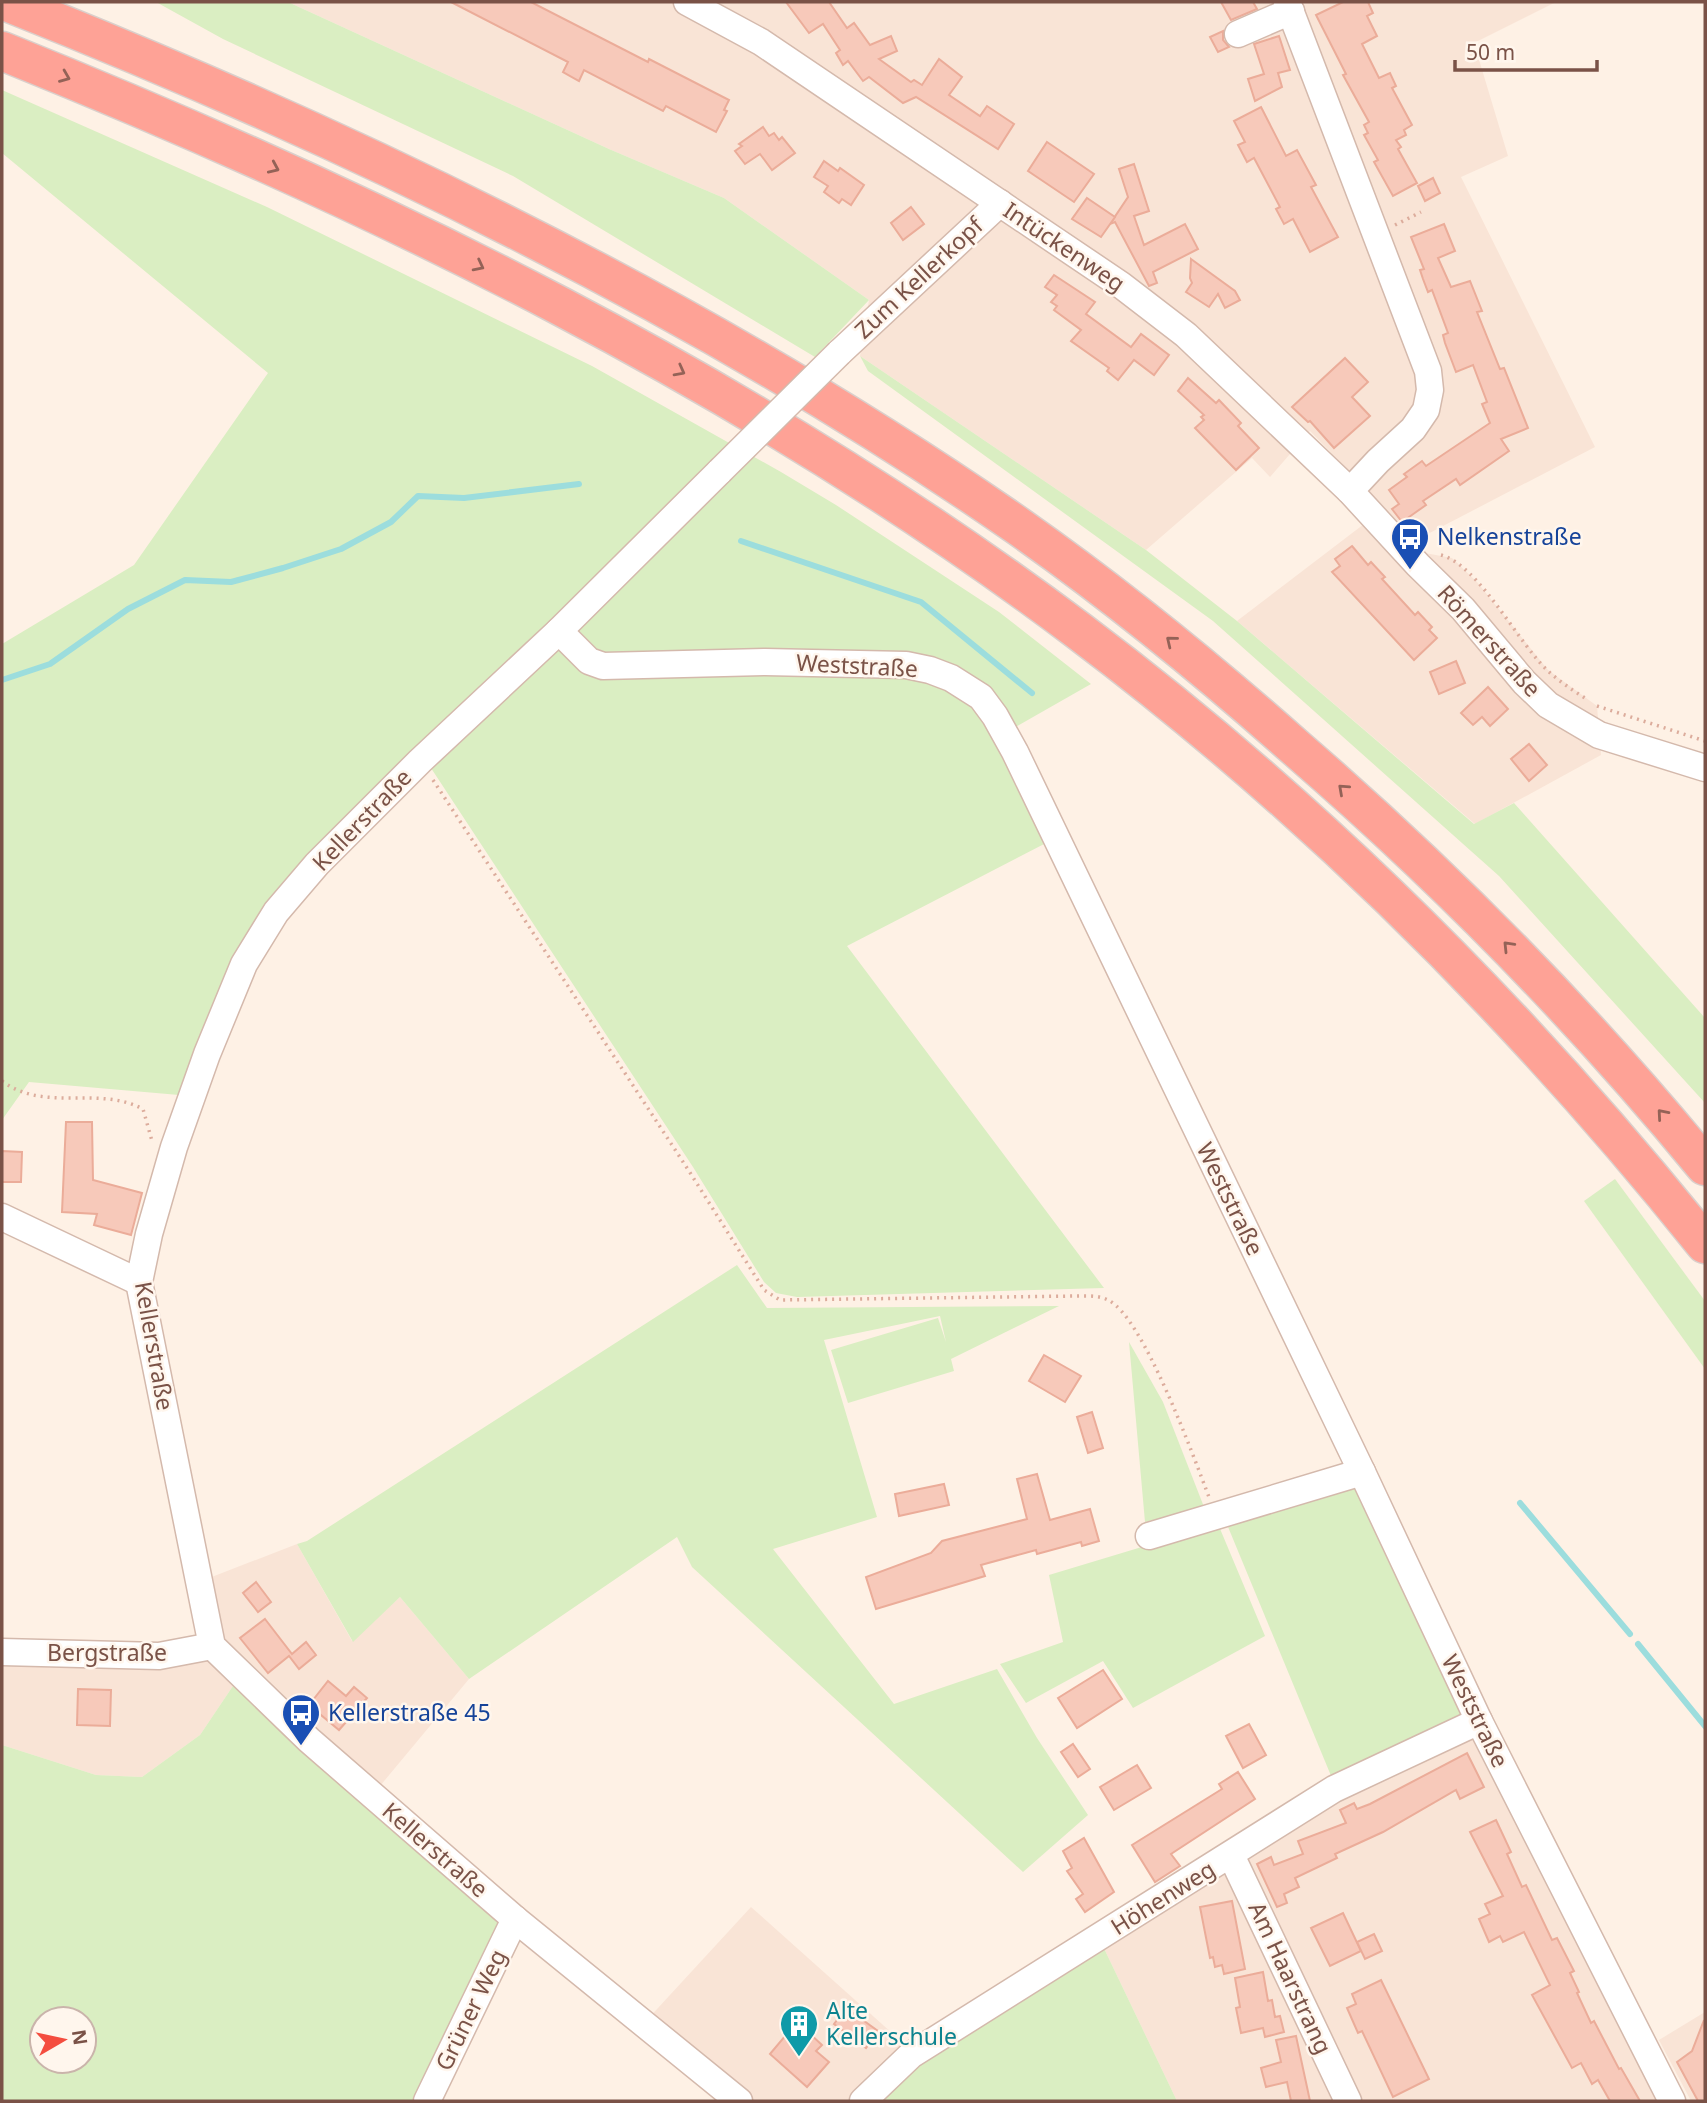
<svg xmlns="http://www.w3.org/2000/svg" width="1707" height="2103" viewBox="0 0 1707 2103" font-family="'Noto Sans',sans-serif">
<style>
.residential{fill:#f9e4d6}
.green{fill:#daeec2;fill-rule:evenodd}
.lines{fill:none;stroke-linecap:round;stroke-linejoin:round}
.stream{stroke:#9cdddd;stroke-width:6}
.building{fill:#f7c9ba;stroke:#ebac99;stroke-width:2}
.minor-casing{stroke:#d4b9ac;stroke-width:29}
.highway-casing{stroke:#dacfcb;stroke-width:41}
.path{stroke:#dcac9c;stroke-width:3.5;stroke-dasharray:2 5;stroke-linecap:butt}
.minor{stroke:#fff;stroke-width:26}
.highway{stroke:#fea296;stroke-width:38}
.minor-bridge-casing{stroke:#d4b9ac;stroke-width:29;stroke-linecap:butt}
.minor-bridge{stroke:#fff;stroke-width:26}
.oneway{stroke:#946257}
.labels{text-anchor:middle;stroke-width:5;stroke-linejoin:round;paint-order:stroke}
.street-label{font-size:23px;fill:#7a5247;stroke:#fff6ed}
.transit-label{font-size:23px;fill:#164399;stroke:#fff6ed;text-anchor:start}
.culture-label{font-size:23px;fill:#0d838f;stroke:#fff6ed;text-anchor:start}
</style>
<rect width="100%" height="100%" fill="#fef1e5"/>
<g class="residential">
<path d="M 288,2 L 1556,2 L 1474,43 L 1508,156 L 1461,177 L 1595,447 L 1418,539 L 1419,547 L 1425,553 L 1452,558 L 1477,582 L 1548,670 L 1597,706 L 1601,755 L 1475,824 L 1237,621 L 1385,508 L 1310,431 L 1270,477 L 1252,458 L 1146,550 L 860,356 L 869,300 L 724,198 L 609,149 Z"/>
<path d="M 297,1544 L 352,1641 L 400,1597 L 469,1679 L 375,1792 L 217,1643 L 204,1580 Z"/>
<path d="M 212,1653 L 237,1680 L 200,1735 L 142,1777 L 96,1775 L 2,1745 L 2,1658 Z"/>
<path d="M 1474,1730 L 1674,2101 L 1358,2101 L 1238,1858 L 1337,1794 Z"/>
<path d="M 1230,1862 L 1343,2101 L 1177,2101 L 1100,1940 Z"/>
<path d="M 751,1907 L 911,2050 L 857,2101 L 747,2101 L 646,2021 Z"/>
<path d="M 1705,2012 L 1705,2101 L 1691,2101 L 1659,2040 Z"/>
</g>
<g class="green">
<path d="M 156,2 L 288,2 L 609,149 L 724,198 L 869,300 L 815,357 L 513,176 L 223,39 Z"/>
<path d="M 2,90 L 267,207 L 592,366 L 781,472 L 836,505 L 999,612 L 1091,684 L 1012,729 L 950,669 L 606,662 L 558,624 L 312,855 L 261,911 L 237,957 L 179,1095 L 29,1082 L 2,1120 L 2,644 L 134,565 L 268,373 L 2,153 Z"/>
<path d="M 860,356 L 1146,550 L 1237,621 L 1474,824 L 1514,803 L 1705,1018 L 1705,1103 L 1499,876 L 1213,621 L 868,371 Z"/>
<path d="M 560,637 L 593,671 L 906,672 L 975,702 L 1048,842 L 847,946 L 1104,1288 L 797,1297 L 776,1293 L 764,1282 L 693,1167 L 429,765 Z"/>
<path d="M 1615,1179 L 1705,1301 L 1705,1369 L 1584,1201 Z"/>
<path d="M 737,1265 L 767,1308 L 1059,1306 L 951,1359 L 954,1371 L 848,1403 L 831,1350 L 938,1318 L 946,1342 L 940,1316 L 824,1340 L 877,1517 L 773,1549 L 894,1704 L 997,1669 L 1037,1738 L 1088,1815 L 1023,1872 L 692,1567 L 677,1537 L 469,1679 L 400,1597 L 353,1642 L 297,1544 L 307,1541 Z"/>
<path d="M 1129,1342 L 1163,1402 L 1204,1507 L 1145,1522 Z"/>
<path d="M 1360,1485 L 1470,1719 L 1334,1783 L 1226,1522 Z"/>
<path d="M 1218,1524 L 1265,1636 L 1133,1708 L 1103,1661 L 1026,1703 L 1000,1664 L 1063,1642 L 1049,1575 Z"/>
<path d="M 237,1680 L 509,1922 L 422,2101 L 2,2101 L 2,1745 L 96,1775 L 142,1777 L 200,1735 ZM 42,2019 L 84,2019 L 84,2061 L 42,2061 Z"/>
<path d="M 1100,1940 L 1177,2101 L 870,2101 L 915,2057 Z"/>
</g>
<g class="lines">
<g class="stream">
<path d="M 741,541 L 921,602 L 1032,693"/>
<path d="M 2,680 L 50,664 L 128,609 L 185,580 L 231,582 L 283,568 L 341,549 L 391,522 L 418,496 L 464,498 L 579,484"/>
<path d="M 1520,1503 L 1630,1634"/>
<path d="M 1638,1644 L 1705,1726"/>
</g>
</g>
<g class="building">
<path d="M 451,2 L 531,2 L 648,62 L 649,59 L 729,100 L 724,110 L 727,111 L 716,132 L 666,106 L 663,111 L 584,70 L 579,81 L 563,72 L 568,62 Z"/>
<path d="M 786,2 L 829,2 L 847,28 L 854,23 L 870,45 L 891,36 L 897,51 L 879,59 L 911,82 L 914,80 L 922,85 L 939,59 L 962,77 L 949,95 L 980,116 L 987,106 L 1014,124 L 998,149 L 916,97 L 903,103 L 869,77 L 863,81 L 848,61 L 843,65 L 836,53 L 840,50 L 823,24 L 809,33 Z"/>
<path d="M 1221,2 L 1253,2 L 1257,9 L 1231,20 Z"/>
<path d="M 1343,2 L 1368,2 L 1373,13 L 1367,16 L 1377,36 L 1362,44 L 1379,78 L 1390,73 L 1396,86 L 1392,88 L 1412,125 L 1404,130 L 1406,135 L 1396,140 L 1401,147 L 1398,149 L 1417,183 L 1393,196 L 1374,162 L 1378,160 L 1364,135 L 1368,133 L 1364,125 L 1369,122 L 1343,75 L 1346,74 L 1316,15 Z"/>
<path d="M 1223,31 L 1223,40 L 1229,47 L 1218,52 L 1210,37 Z"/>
<path d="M 1279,36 L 1290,70 L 1278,73 L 1282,87 L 1255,101 L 1248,79 L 1264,74 L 1254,44 Z"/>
<path d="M 1261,107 L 1286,156 L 1297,150 L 1316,185 L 1311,187 L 1338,237 L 1310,252 L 1293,219 L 1284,224 L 1276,209 L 1280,207 L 1254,158 L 1247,162 L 1238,145 L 1245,142 L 1234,121 Z"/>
<path d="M 763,127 L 769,136 L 774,133 L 779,140 L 782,137 L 795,153 L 772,170 L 760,154 L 745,164 L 735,151 L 742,146 L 739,144 Z"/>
<path d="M 1047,142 L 1094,174 L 1074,202 L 1028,171 Z"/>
<path d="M 824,161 L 838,171 L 840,168 L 864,185 L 851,205 L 842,199 L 839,203 L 824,192 L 828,186 L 814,177 Z"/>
<path d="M 1134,164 L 1149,211 L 1134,216 L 1144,245 L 1185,224 L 1198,249 L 1153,272 L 1157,283 L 1149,286 L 1115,222 L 1110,224 L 1128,197 L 1119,169 Z"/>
<path d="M 1433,178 L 1440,193 L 1425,201 L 1418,186 Z"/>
<path d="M 1087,198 L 1115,217 L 1101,237 L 1072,219 Z"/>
<path d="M 911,207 L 924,224 L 903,240 L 891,223 Z"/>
<path d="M 1444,224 L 1455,251 L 1438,258 L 1451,287 L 1470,281 L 1482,311 L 1477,312 L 1500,369 L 1504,368 L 1528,428 L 1501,439 L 1509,451 L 1460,485 L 1456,479 L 1423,501 L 1426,505 L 1402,522 L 1392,509 L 1399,504 L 1389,490 L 1407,477 L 1404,474 L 1422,461 L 1426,466 L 1490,423 L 1482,404 L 1487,402 L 1473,365 L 1456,372 L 1445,343 L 1443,335 L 1448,333 L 1432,290 L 1428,292 L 1423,279 L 1420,270 L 1424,269 L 1411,237 Z"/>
<path d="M 1191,259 L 1235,291 L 1240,300 L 1225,308 L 1218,294 L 1209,307 L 1186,292 L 1192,283 L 1190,278 Z"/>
<path d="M 1054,275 L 1095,302 L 1086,314 L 1131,347 L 1141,334 L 1169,355 L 1154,375 L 1134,360 L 1118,380 L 1107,371 L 1109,368 L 1071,341 L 1081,330 L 1054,310 L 1057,306 L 1051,302 L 1057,295 L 1045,287 Z"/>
<path d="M 1345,358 L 1368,382 L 1352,397 L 1370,416 L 1334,448 L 1310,421 L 1308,422 L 1292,407 Z"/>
<path d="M 1188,378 L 1216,403 L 1219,400 L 1241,423 L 1238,426 L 1259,448 L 1236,470 L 1195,428 L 1204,420 L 1201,417 L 1204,415 L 1178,391 Z"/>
<path d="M 1352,546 L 1368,565 L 1371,562 L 1385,577 L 1382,579 L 1415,615 L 1418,612 L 1432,627 L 1429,630 L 1437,638 L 1414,660 L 1332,572 L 1340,566 L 1335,559 Z"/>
<path d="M 1456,661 L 1465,683 L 1439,694 L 1430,672 Z"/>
<path d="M 1488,687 L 1508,709 L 1490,726 L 1482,717 L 1473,725 L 1461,713 Z"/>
<path d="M 1529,744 L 1547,765 L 1529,781 L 1511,759 Z"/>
<path d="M 66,1122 L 92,1122 L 93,1180 L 142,1193 L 131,1235 L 94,1225 L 97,1214 L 62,1212 Z"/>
<path d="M 2,1151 L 22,1152 L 21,1182 L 2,1182 Z"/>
<path d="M 1044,1355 L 1081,1376 L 1065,1402 L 1029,1381 Z"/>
<path d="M 1092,1412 L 1103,1448 L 1088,1453 L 1077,1417 Z"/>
<path d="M 1037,1474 L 1050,1520 L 1090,1509 L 1099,1541 L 1082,1546 L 1081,1542 L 1037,1554 L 1036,1550 L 981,1565 L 985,1576 L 876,1609 L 866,1577 L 931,1553 L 942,1541 L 1027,1519 L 1017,1479 Z"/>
<path d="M 944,1484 L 949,1505 L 899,1516 L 895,1494 Z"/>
<path d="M 256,1582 L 271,1602 L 258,1612 L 243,1593 Z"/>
<path d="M 265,1619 L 292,1654 L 306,1642 L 316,1655 L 299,1669 L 289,1656 L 268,1673 L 240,1638 Z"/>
<path d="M 1103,1670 L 1122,1699 L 1077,1728 L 1058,1698 Z"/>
<path d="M 328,1681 L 346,1696 L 354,1687 L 367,1698 L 339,1730 L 309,1705 Z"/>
<path d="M 78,1689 L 111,1690 L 110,1726 L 77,1725 Z"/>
<path d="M 1249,1724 L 1266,1755 L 1243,1768 L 1226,1736 Z"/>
<path d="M 1073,1744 L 1090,1769 L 1078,1777 L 1061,1752 Z"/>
<path d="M 1467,1753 L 1484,1787 L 1460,1799 L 1456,1790 L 1383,1832 L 1335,1854 L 1337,1858 L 1295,1878 L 1299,1887 L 1284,1894 L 1287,1903 L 1277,1907 L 1257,1864 L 1271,1857 L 1274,1865 L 1303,1854 L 1298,1841 L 1346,1823 L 1340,1810 L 1354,1803 L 1357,1809 L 1370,1804 Z"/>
<path d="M 1137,1765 L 1151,1788 L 1114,1810 L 1100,1787 Z"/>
<path d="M 1238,1772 L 1255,1799 L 1171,1854 L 1180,1866 L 1155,1882 L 1132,1845 L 1222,1789 L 1219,1784 Z"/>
<path d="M 1496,1820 L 1511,1852 L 1507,1854 L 1522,1887 L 1526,1885 L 1552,1940 L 1557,1938 L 1574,1971 L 1570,1973 L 1579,1992 L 1577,1993 L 1591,2023 L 1594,2021 L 1619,2069 L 1621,2068 L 1640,2101 L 1610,2101 L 1598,2080 L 1592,2084 L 1581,2063 L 1572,2068 L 1532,1995 L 1550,1985 L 1524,1932 L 1503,1942 L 1500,1936 L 1489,1942 L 1479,1919 L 1490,1914 L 1485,1904 L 1503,1896 L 1470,1832 Z"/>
<path d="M 1084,1838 L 1114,1892 L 1085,1912 L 1076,1899 L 1083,1894 L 1067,1871 L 1072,1868 L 1063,1851 Z"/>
<path d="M 1232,1901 L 1245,1969 L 1224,1974 L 1222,1965 L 1215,1967 L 1213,1957 L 1210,1958 L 1200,1907 Z"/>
<path d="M 1343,1913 L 1361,1951 L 1330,1966 L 1311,1928 Z"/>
<path d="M 1374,1934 L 1382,1951 L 1365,1959 L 1357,1942 Z"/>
<path d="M 1263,1972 L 1268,2001 L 1272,2000 L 1275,2017 L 1280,2016 L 1284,2032 L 1265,2037 L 1263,2028 L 1241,2033 L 1236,2008 L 1240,2007 L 1235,1978 Z"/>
<path d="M 1381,1980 L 1429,2079 L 1393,2097 L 1362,2031 L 1358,2033 L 1347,2008 L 1356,2004 L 1352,1994 Z"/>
<path d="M 846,2008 L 878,2031 L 866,2048 L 834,2024 Z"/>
<path d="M 1704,2020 L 1705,2101 L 1698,2101 L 1677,2062 L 1692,2051 Z"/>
<path d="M 791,2029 L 802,2039 L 808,2032 L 822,2045 L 816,2051 L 829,2062 L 807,2087 L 770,2054 Z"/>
<path d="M 1296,2036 L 1307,2087 L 1310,2101 L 1291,2101 L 1287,2082 L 1266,2087 L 1261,2068 L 1281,2062 L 1276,2040 Z"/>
</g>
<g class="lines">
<defs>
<g id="minor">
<path d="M 687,2 L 761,42 L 1121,285 L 1186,335 L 1350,491 L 1418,565 L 1463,609 L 1524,682 L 1548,705 L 1599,735 L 1705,768"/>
<path d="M 1287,2 L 1428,371 L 1430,390 L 1426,410 L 1413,429 L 1378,461 L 1350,491"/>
<path d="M 1238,34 L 1291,11"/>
<path d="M 839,353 L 1000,203"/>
<path d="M 720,471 L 559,631 L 420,761 L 317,864 L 276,912 L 244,964 L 207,1054 L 174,1147 L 149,1234 L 139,1282 L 212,1646 L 309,1740 L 515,1919 L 739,2101"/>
<path d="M 559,631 L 589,661 L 603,666 L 765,662 L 906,665 L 930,670 L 951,678 L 981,697 L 995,716 L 1015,752 L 1362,1472 L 1479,1721 L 1672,2101"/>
<path d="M 2,1217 L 139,1282"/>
<path d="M 1149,1536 L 1362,1472"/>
<path d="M 2,1652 L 159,1656 L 212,1646"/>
<path d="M 1231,1855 L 1348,2101"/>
<path d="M 427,2101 L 515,1919"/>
<path d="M 863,2101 L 911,2055 L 1334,1789 L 1479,1721"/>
</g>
<g id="highway">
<path d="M 7,2 C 357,141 709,311 1018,526 C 1115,594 1207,669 1296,748 C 1444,876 1581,1015 1705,1166"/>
<path d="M 2,51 C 380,203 752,385 1079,631 C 1313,807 1522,1016 1705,1244"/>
</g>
</defs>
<use href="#minor" class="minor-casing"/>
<use href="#highway" class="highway-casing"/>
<g class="path">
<path d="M 1395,225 L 1421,212"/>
<path d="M 1441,555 C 1479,565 1518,643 1548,671 C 1560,682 1574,691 1588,700"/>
<path d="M 1597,706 L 1705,741"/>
<path d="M 433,780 L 689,1171 L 764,1290 L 780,1300 L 1075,1296 C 1086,1296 1098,1295 1108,1300 C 1143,1316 1194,1458 1209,1497"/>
<path d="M 2,1081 C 45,1113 97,1085 143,1109 L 152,1141"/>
</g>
<use href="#minor" class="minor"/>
<use href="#highway" class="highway"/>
<defs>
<path id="minor-bridge" d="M 720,471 L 839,353"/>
</defs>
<use href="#minor-bridge" class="minor-bridge-casing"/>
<use href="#minor-bridge" class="minor-bridge"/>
</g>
<defs><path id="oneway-chevron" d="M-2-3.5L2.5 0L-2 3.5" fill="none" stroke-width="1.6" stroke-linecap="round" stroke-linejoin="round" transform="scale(1.75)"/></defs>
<g class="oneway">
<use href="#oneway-chevron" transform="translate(65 77) rotate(22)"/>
<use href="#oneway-chevron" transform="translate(274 168) rotate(24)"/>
<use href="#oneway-chevron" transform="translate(479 266) rotate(27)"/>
<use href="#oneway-chevron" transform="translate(680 371) rotate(28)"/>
<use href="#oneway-chevron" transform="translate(1171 641) rotate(-141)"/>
<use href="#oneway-chevron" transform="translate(1343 789) rotate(-138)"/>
<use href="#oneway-chevron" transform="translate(1508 946) rotate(-134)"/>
<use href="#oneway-chevron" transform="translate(1662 1114) rotate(-131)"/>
</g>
<defs>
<symbol id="bus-pin" viewBox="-11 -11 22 30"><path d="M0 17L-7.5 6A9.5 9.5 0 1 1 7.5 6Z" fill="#1a4fb4" stroke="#fff6ed"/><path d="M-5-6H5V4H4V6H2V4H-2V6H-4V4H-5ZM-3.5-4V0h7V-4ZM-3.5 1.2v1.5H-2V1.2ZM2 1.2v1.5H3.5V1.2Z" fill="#fff"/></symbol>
<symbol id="building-pin" viewBox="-11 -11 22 30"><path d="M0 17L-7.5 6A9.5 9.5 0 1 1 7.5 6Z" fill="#0f9aa8" stroke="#fff6ed"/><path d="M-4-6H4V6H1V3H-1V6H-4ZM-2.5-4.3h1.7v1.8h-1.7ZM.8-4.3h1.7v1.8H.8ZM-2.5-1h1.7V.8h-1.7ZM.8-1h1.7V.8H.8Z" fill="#fff"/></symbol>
</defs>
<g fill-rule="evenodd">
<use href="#bus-pin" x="1388" y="515" width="44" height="60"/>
<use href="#bus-pin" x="279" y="1691" width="44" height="60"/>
<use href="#building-pin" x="777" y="2002" width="44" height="60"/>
</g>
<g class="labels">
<g class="street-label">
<text transform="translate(1064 247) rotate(34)" y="8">Intückenweg</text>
<text transform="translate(919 278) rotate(-43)" y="8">Zum Kellerkopf</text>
<text transform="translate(1489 641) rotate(48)" y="8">Römerstraße</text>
<text transform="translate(857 666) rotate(3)" y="8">Weststraße</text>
<text transform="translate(362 820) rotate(-46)" y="8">Kellerstraße</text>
<text transform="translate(1230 1199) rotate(64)" y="8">Weststraße</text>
<text transform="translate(154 1346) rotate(80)" y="8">Kellerstraße</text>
<text x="107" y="1661">Bergstraße</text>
<text transform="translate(1475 1711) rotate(64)" y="8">Weststraße</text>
<text transform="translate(435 1850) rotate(41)" y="8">Kellerstraße</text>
<text transform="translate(1163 1898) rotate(-32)" y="8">Höhenweg</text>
<text transform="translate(1290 1978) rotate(65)" y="8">Am Haarstrang</text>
<text transform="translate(471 2010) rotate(-64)" y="8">Grüner Weg</text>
</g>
<g class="transit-label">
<text x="1437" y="545">Nelkenstraße</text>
<text x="328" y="1721">Kellerstraße 45</text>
</g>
<g class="culture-label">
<text x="826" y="2019">Alte<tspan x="826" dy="26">Kellerschule</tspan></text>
</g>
</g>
<rect width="1707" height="2103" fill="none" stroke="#7a5247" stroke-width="7"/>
<g transform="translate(63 2040) rotate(81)"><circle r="33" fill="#fff6ed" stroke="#cab4ab" stroke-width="2"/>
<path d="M0-5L12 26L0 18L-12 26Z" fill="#f44d3f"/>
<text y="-10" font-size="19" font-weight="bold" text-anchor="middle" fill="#7a5247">N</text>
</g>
<path d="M1455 60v10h142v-10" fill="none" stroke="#7a5247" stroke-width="3.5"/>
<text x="1466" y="60" font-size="21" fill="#7a5247" stroke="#fff6ed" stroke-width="5" paint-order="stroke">50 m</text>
</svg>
